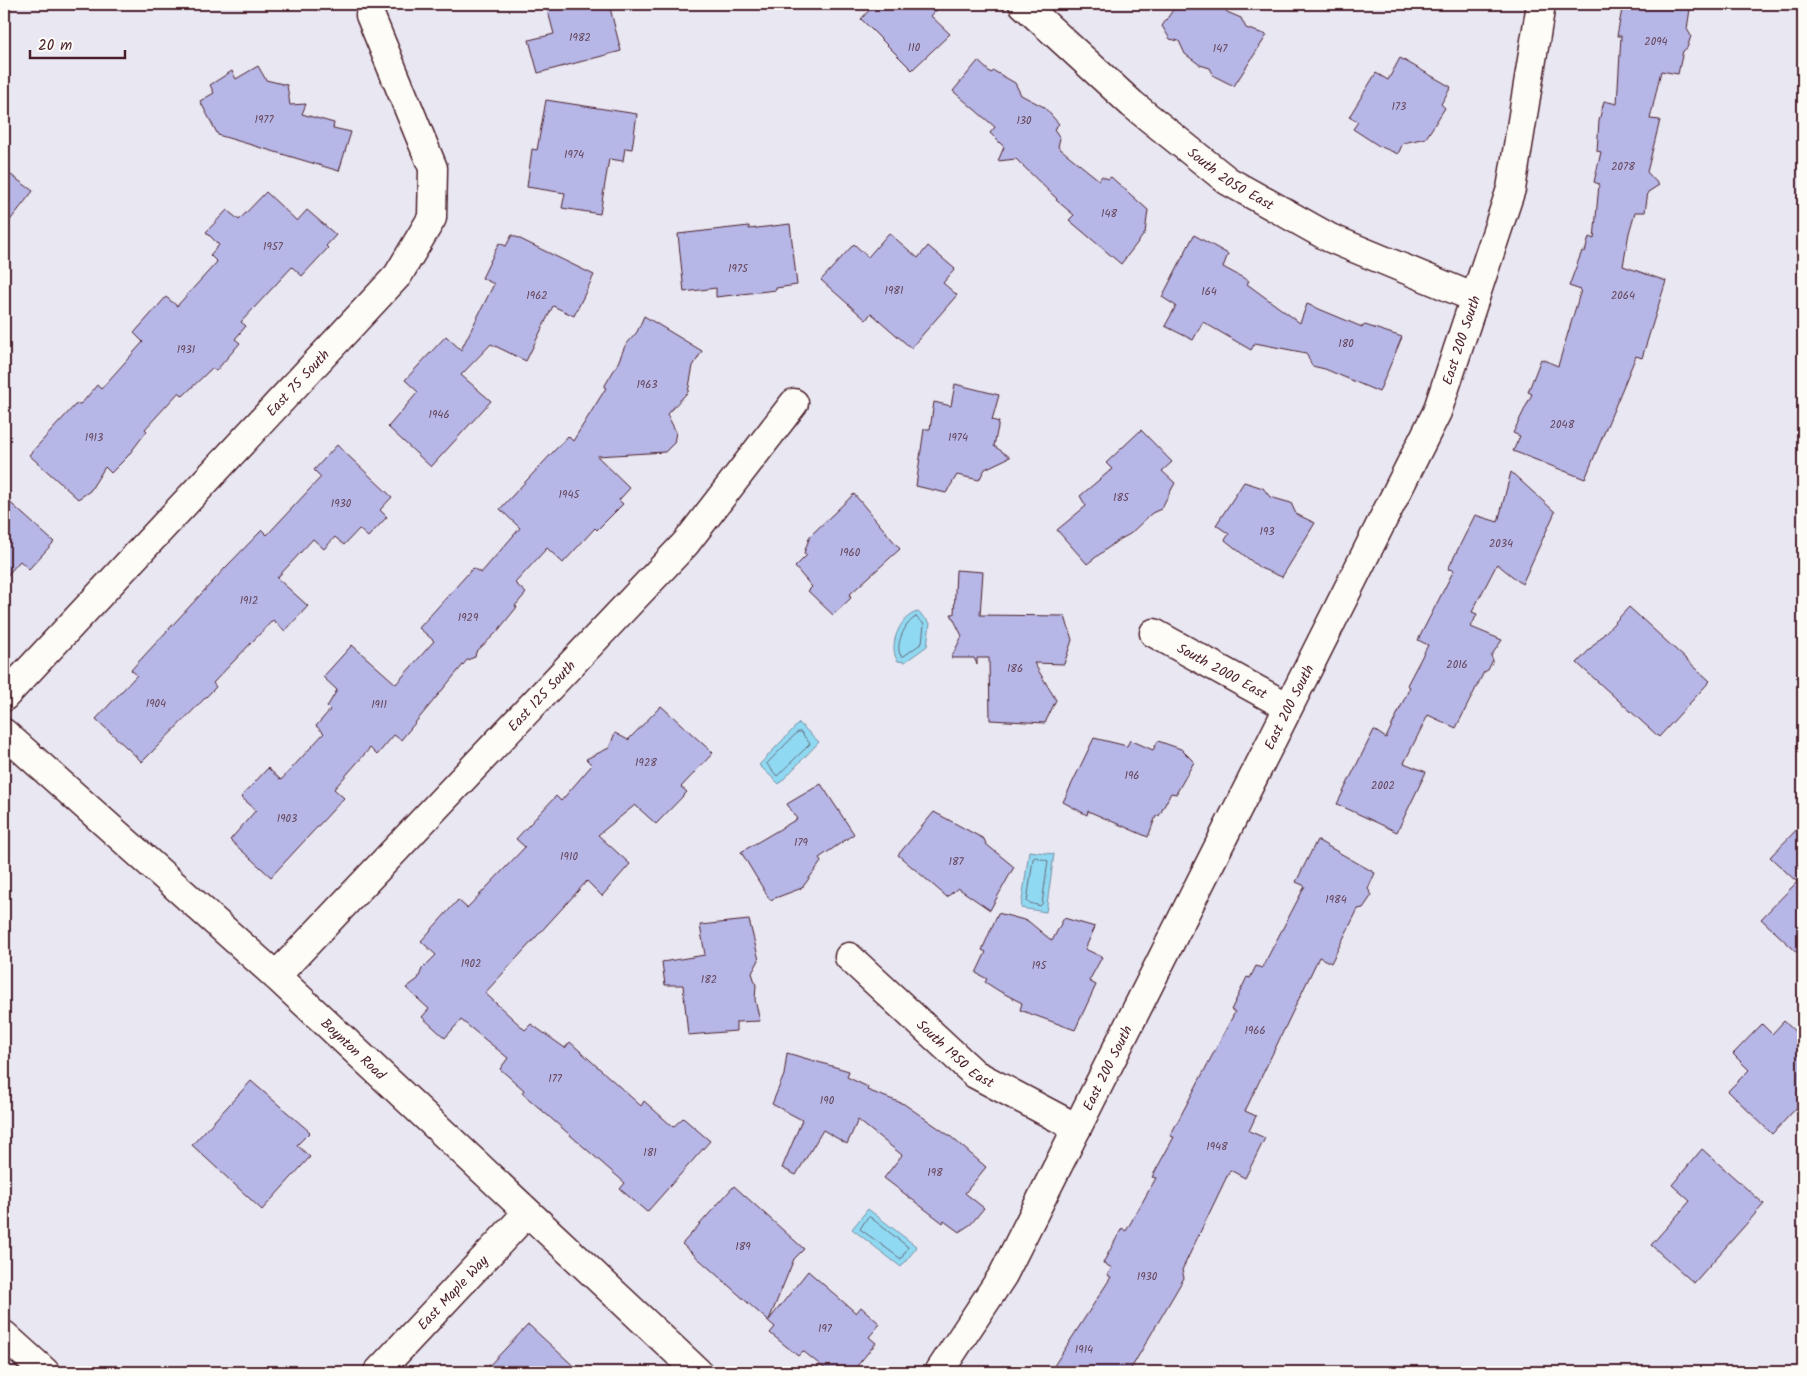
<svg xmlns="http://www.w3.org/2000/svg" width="1807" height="1376" viewBox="0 0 1807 1376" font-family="Kalam,sans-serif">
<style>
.water{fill:#90d9f2;stroke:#748fa2}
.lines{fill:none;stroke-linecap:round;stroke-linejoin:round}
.shore{stroke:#66697b;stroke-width:1}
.building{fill:#b6b6e7;stroke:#4a1f2b}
.minor-casing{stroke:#4a1f2b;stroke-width:31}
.minor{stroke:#fdfcf7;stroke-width:28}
.labels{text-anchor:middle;stroke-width:4;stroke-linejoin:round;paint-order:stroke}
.number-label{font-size:11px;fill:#65455a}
.street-label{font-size:14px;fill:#4a1f2b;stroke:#fdfcf7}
</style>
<rect width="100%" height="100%" fill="#e8e7f2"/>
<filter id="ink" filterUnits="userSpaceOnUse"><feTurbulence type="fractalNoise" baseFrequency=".02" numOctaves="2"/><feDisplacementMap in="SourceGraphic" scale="10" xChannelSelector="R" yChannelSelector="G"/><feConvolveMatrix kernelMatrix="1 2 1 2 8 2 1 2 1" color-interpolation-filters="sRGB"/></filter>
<g filter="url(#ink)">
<g class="water">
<path d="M 918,612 L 930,623 L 927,646 L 905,662 L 898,661 C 887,647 900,615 918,612 Z"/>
<path d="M 799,723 L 819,742 L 779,784 L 759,765 Z"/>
<path d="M 1029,851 L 1054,854 L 1046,912 L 1021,908 Z"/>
<path d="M 868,1209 L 917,1247 L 901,1267 L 852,1229 Z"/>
</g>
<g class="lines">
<g class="shore">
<path d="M 916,617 L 924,624 L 922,643 L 904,656 L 901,656 C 894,646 905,622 916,617 Z"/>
<path d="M 798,732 L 801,732 L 810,744 L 777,776 L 767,764 Z"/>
<path d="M 1036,857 L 1048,861 L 1042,904 L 1040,906 L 1027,902 L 1033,859 Z"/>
<path d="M 870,1217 L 908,1247 L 901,1259 L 860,1229 L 867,1218 Z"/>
</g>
</g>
<g class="building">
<path d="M 546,4 L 609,4 L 621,51 L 538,73 L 529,40 L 554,34 Z"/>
<path d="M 875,4 L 942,4 L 931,16 L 950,34 L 912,70 L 861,19 Z"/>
<path d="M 1177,4 L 1221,4 L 1227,12 L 1241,18 L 1246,28 L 1267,35 L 1234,86 L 1214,76 L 1210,68 L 1200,65 L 1185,54 L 1179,41 L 1170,39 L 1162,26 Z"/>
<path d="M 1623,4 L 1670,4 L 1669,8 L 1690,9 L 1687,29 L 1691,36 L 1687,48 L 1683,51 L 1678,74 L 1661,71 L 1650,119 L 1660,120 L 1647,172 L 1659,185 L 1648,192 L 1645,212 L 1635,212 L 1629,233 L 1623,266 L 1666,281 L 1642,358 L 1636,356 L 1585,479 L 1513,451 L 1520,436 L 1513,433 L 1532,394 L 1528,392 L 1541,359 L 1558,366 L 1581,290 L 1569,286 L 1582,251 L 1585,252 L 1589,237 L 1594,239 L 1599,184 L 1594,182 L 1601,152 L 1597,151 L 1599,121 L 1604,101 L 1617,104 L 1621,36 L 1617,36 Z"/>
<path d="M 1400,58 L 1451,87 L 1441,104 L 1445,108 L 1426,138 L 1403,143 L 1398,154 L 1379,146 L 1353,129 L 1358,122 L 1349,117 L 1376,73 L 1388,80 Z"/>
<path d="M 978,61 L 991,73 L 994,71 L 1015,83 L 1021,95 L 1044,107 L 1059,124 L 1054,129 L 1060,138 L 1058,147 L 1099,180 L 1102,176 L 1108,179 L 1111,177 L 1148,210 L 1145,233 L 1121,264 L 1069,220 L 1074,215 L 1056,200 L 1057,199 L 1016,159 L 998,161 L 1004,147 L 990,133 L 995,127 L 953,91 Z"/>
<path d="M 258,66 L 266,80 L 287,85 L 290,105 L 306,104 L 302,114 L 334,123 L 333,128 L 351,132 L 339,171 L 218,135 L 200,101 L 214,93 L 210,85 L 232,71 L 236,79 Z"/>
<path d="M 546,100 L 637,114 L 632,149 L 625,148 L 623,161 L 609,159 L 600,214 L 562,208 L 565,193 L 527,187 L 532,149 L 537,150 Z"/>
<path d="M 4,170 L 33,191 L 4,228 Z"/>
<path d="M 266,192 L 297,221 L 307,210 L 336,235 L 326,246 L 328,248 L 302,276 L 292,267 L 241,322 L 246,326 L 235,339 L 240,343 L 216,371 L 212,368 L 183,396 L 179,392 L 145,429 L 147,431 L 127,457 L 111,473 L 105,467 L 90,491 L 78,499 L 29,455 L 75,405 L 82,403 L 97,385 L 101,389 L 143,342 L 134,333 L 166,297 L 177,306 L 217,262 L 210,255 L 219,245 L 206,232 L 227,210 L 239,220 Z"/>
<path d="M 790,224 L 797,285 L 776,288 L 776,290 L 716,297 L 716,288 L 684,292 L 678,234 L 749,226 L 749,229 Z"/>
<path d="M 889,233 L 918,258 L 928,246 L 955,269 L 943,283 L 957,295 L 911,348 L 871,313 L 866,320 L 821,280 L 854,244 L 868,257 Z"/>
<path d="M 512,235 L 594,275 L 574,316 L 553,306 L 526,361 L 491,344 L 461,375 L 491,401 L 431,467 L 388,427 L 418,392 L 405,380 L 446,336 L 461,350 L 494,284 L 482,278 L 499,243 L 506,246 Z"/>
<path d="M 1194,235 L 1228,254 L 1223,267 L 1249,281 L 1247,284 L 1300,323 L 1307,304 L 1362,327 L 1365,325 L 1402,337 L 1379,392 L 1325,369 L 1312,366 L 1306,353 L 1255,343 L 1251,350 L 1203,322 L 1193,340 L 1165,326 L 1176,306 L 1162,297 Z"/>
<path d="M 644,316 L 702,351 L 693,366 L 688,392 L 667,414 L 676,432 L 674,443 L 665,452 L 597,456 L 630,488 L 619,500 L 623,504 L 597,530 L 595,528 L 563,563 L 547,548 L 515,583 L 526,593 L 515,606 L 517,607 L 496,633 L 476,652 L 475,657 L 467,660 L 401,740 L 394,735 L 377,755 L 370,748 L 334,789 L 344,798 L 271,877 L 230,840 L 256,810 L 241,797 L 268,768 L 281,780 L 324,733 L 316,726 L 330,710 L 327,707 L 337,690 L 323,677 L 352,645 L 396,684 L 434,641 L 419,628 L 473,568 L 481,573 L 520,528 L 500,509 L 568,436 L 573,441 L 606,388 L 604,387 L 617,365 L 625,346 L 637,332 Z"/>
<path d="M 955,384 L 999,395 L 992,420 L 999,422 L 994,446 L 1010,457 L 985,469 L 979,480 L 957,475 L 946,493 L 916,486 L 924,429 L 930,429 L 934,402 L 951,406 Z"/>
<path d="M 1141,430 L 1172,462 L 1162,471 L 1175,483 L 1161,509 L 1152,513 L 1130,534 L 1117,541 L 1087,564 L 1057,530 L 1086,506 L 1080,496 L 1112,469 L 1106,463 Z"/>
<path d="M 337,445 L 392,497 L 380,510 L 387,517 L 368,537 L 359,529 L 344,545 L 335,537 L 324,549 L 313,539 L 277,578 L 308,606 L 285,631 L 273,620 L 213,683 L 216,687 L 142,762 L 96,719 L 137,675 L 131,670 L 226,567 L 262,530 L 267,535 L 321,477 L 314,470 Z"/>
<path d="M 1511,472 L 1555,512 L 1522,584 L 1497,564 L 1472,612 L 1477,614 L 1471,627 L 1502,640 L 1491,656 L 1493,660 L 1488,670 L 1484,672 L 1456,728 L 1428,715 L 1404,763 L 1426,772 L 1397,832 L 1337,804 L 1374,730 L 1386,738 L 1410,687 L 1407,685 L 1428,645 L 1418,640 L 1454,570 L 1448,569 L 1475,515 L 1498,522 Z"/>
<path d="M 1244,482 L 1263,488 L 1270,497 L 1291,503 L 1296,514 L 1315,523 L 1282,577 L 1260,568 L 1225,540 L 1229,534 L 1216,525 Z"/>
<path d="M 854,494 L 900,549 L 849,595 L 851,598 L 833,615 L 808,591 L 812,587 L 795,567 L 807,555 L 804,553 L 810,536 Z"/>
<path d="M 4,497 L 54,542 L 29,569 L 20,561 L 4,579 Z"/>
<path d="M 956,570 L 983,572 L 980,615 L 1065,616 L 1072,640 L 1064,664 L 1034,663 L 1056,700 L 1045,723 L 990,720 L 989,658 L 977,658 L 977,664 L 974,658 L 951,658 L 962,636 L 951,614 L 954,614 Z"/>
<path d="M 1629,607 L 1710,681 L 1659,737 L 1577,663 Z"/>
<path d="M 661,706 L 713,753 L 681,787 L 687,792 L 656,824 L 635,805 L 598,835 L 630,864 L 602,896 L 587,881 L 485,993 L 525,1030 L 531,1024 L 565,1048 L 570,1042 L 641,1106 L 644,1101 L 673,1127 L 683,1118 L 710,1141 L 647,1212 L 620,1189 L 625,1183 L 522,1093 L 524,1090 L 500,1069 L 508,1058 L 461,1020 L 445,1038 L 422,1017 L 429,1009 L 406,988 L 418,979 L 422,969 L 436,955 L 421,941 L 458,900 L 467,908 L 525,847 L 516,839 L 556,796 L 561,801 L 592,765 L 586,759 L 609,748 L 615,733 L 628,740 Z"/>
<path d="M 1094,738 L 1127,746 L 1130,740 L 1153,750 L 1158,741 L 1181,749 L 1194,762 L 1176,794 L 1171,793 L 1159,816 L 1156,816 L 1148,837 L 1088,811 L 1087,815 L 1063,802 Z"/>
<path d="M 821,784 L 854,834 L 819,858 L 821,862 L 802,888 L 770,900 L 741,852 L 797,819 L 787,804 Z"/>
<path d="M 934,812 L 984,839 L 986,844 L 1014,867 L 990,910 L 958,888 L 947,897 L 898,855 Z"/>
<path d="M 1803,823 L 1803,958 L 1761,919 L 1797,882 L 1770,857 Z"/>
<path d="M 1317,840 L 1375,873 L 1368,889 L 1372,895 L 1363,908 L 1358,909 L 1331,963 L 1319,957 L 1245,1111 L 1256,1116 L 1249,1131 L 1265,1138 L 1245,1178 L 1230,1170 L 1182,1270 L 1184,1278 L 1129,1372 L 1050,1372 L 1111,1277 L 1107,1275 L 1112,1268 L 1103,1263 L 1122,1228 L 1126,1231 L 1156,1178 L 1152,1177 L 1174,1137 L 1170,1136 L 1235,1012 L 1231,1010 L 1247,977 L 1250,978 L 1256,966 L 1262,968 L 1305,886 L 1296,882 Z"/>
<path d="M 998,913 L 1028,921 L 1052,941 L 1064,918 L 1095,927 L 1085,949 L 1102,957 L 1089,981 L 1096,985 L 1075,1030 L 1020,1010 L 1022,1003 L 999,991 L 985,982 L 987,979 L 976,973 L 986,952 L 982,950 Z"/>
<path d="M 749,920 L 759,960 L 752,973 L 756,985 L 755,1000 L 760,1021 L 736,1022 L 736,1031 L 688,1035 L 683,985 L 665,985 L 662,962 L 705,955 L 700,925 Z"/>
<path d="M 1784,1021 L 1803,1039 L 1803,1101 L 1772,1134 L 1728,1091 L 1749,1070 L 1733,1054 L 1762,1024 L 1772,1034 Z"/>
<path d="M 787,1053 L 849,1071 L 847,1077 L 868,1087 L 867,1090 L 904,1104 L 950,1136 L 986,1167 L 965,1193 L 984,1208 L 971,1224 L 959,1232 L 944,1221 L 943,1223 L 884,1178 L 902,1155 L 858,1120 L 847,1144 L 823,1130 L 796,1175 L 782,1168 L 802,1120 L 772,1104 L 784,1075 Z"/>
<path d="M 251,1081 L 310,1132 L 297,1145 L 310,1157 L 262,1210 L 192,1145 Z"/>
<path d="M 1702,1149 L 1764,1204 L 1694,1283 L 1651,1245 L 1690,1201 L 1672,1185 Z"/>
<path d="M 734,1186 L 804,1249 L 794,1259 L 769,1320 L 808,1271 L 856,1313 L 861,1307 L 880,1324 L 869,1337 L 876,1343 L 852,1372 L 829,1372 L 803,1351 L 798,1356 L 770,1333 L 775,1327 L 682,1244 Z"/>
<path d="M 528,1325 L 530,1326 L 580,1372 L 483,1372 Z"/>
</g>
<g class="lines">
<defs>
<g id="minor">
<path id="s1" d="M 1023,4 L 1132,104 L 1228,181 L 1330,238 L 1475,298"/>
<path id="s2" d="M 1154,633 L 1288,707"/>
<path id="s3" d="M 4,697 L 398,275 L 432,218 L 433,168 L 370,15"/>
<path id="s4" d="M 4,733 L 276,976 L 698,1372"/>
<path id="s5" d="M 849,957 L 975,1074 L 1077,1128"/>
<path id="s6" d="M 276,976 L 686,543 L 794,403"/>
<path d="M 4,1335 L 45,1372"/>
<path id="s7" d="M 378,1372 L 527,1213"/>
<path id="s8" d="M 939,1372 L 1003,1275 L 1437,412 L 1511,189 L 1541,4"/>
</g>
</defs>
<use href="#minor" class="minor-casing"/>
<use href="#minor" class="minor"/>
</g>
</g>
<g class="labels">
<g class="number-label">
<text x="580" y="41">1982</text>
<text x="1656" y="45">2094</text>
<text x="914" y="51">110</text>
<text x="1220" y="52">147</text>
<text x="1399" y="110">173</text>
<text x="264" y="123">1977</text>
<text x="1024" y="124">130</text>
<text x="574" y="158">1974</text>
<text x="1623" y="170">2078</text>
<text x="1109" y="217">148</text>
<text x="273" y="250">1957</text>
<text x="738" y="272">1975</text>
<text x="894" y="294">1981</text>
<text x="1209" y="295">164</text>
<text x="537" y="299">1962</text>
<text x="1623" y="299">2064</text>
<text x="1346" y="347">180</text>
<text x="186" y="353">1931</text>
<text x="647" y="388">1963</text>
<text x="439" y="418">1946</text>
<text x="1562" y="428">2048</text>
<text x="94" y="441">1913</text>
<text x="958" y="441">1974</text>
<text x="569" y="498">1945</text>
<text x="1121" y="501">185</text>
<text x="341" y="507">1930</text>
<text x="1267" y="535">193</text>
<text x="1501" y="547">2034</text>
<text x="850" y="556">1960</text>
<text x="249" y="604">1912</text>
<text x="468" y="621">1929</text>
<text x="1457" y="668">2016</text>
<text x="1015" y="672">186</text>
<text x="156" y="707">1904</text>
<text x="379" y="708">1911</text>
<text x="646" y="766">1928</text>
<text x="1132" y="779">196</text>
<text x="1383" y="789">2002</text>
<text x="287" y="822">1903</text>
<text x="801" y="846">179</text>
<text x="569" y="860">1910</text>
<text x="956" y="865">187</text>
<text x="1336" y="903">1984</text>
<text x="471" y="967">1902</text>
<text x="1039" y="969">195</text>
<text x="709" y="983">182</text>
<text x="1255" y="1034">1966</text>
<text x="555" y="1082">177</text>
<text x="827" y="1104">190</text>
<text x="1217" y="1150">1948</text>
<text x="650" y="1156">181</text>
<text x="935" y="1176">198</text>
<text x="743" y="1250">189</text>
<text x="1147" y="1280">1930</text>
<text x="825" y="1332">197</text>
<text x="1084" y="1353">1914</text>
</g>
<g class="street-label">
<text dy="5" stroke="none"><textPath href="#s1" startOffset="272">South 2050 East</textPath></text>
<text dy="5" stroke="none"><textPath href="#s8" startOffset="1158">East 200 South</textPath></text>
<text dy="5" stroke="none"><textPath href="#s3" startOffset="430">East 75 South</textPath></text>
<text dy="5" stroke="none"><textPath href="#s2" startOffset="78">South 2000 East</textPath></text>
<text dy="5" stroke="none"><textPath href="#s6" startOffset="386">East 125 South</textPath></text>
<text dy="5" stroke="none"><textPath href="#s8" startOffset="752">East 200 South</textPath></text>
<text dy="5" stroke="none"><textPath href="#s4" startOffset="471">Boynton Road</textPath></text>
<text dy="5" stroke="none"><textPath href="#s5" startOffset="144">South 1950 East</textPath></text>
<text dy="5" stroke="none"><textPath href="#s8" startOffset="348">East 200 South</textPath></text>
<text dy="5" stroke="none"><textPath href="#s7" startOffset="109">East Maple Way</textPath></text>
</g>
</g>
<rect width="1807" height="1376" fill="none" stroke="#fdfcf7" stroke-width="20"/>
<rect x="10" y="10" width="1787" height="1356" fill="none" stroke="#4a1f2b" stroke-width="2" filter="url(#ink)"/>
<path d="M30 50v8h95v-8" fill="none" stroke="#4a1f2b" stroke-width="2.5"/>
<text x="38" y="50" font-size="15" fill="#4a1f2b" stroke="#fdfcf7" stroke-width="4" paint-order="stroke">20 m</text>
</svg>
